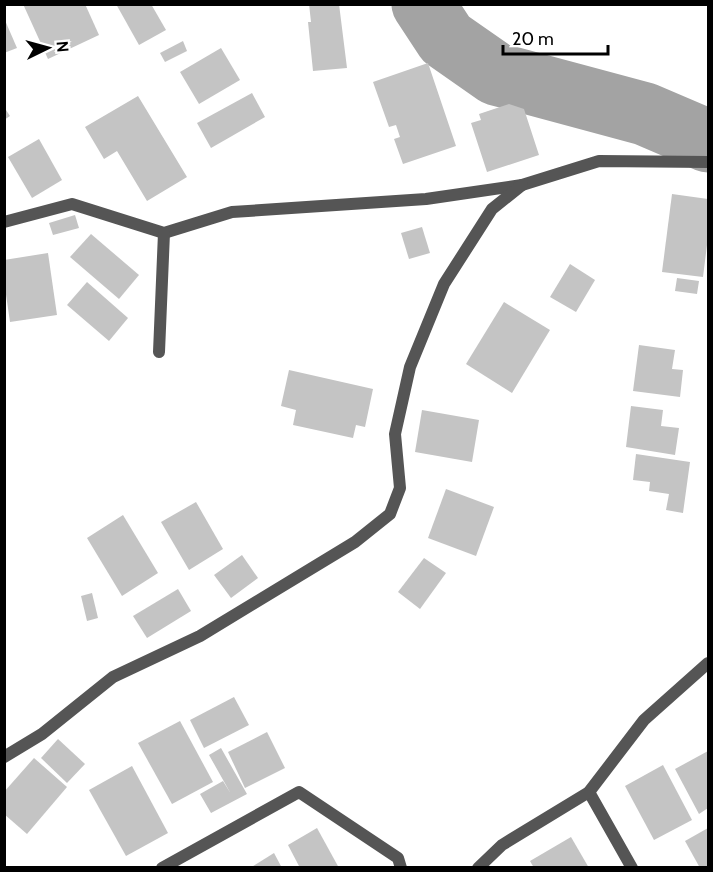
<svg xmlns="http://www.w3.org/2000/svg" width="713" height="872" viewBox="0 0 713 872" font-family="Cabin,sans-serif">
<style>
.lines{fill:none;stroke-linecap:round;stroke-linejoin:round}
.river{stroke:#a3a3a3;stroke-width:63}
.building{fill:#c4c4c4}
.minor{stroke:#555;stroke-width:12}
</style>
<rect width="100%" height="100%" fill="#fff"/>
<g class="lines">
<path class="river" d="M 423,4 L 446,39 L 496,74 L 645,114 L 708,141"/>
</g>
<g class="building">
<path d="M 23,4 L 85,4 L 99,35 L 48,59 Z"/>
<path d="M 116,4 L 151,4 L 166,30 L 139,45 Z"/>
<path d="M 309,4 L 339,4 L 347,68 L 313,71 L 308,22 L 311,22 Z"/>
<path d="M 4,18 L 17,48 L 4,53 Z"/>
<path d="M 183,41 L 187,51 L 165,62 L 160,53 Z"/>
<path d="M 221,48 L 240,80 L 199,104 L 180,72 Z"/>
<path d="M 428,63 L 456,146 L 403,164 L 394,139 L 400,137 L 396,125 L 389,127 L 373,82 Z"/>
<path d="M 252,93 L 265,117 L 211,148 L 197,123 Z"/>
<path d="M 138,96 L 187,177 L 147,201 L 117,151 L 104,159 L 85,127 Z"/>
<path d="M 509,104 L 524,109 L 539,155 L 487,172 L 471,123 L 481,120 L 479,114 Z"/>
<path d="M 4,107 L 10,116 L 4,120 Z"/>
<path d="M 39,139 L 62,180 L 32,198 L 8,157 Z"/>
<path d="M 672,194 L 708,199 L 708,237 L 703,277 L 662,272 Z"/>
<path d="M 75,215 L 79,228 L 53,235 L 49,223 Z"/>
<path d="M 422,227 L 430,253 L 409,259 L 401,233 Z"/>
<path d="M 91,234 L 139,275 L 119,299 L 70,257 Z"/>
<path d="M 48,253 L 57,315 L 10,322 L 4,281 L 4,260 Z"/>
<path d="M 570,264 L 595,280 L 576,312 L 550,297 Z"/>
<path d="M 677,278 L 699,281 L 697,294 L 675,291 Z"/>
<path d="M 87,282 L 128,318 L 109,341 L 67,305 Z"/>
<path d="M 504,302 L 550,330 L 512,393 L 466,364 Z"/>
<path d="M 639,345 L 675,350 L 672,369 L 683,370 L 680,397 L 633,391 Z"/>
<path d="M 289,370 L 373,389 L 365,427 L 356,425 L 353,438 L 293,425 L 296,410 L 281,406 Z"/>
<path d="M 631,406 L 663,410 L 661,426 L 679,428 L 675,455 L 626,447 Z"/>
<path d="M 422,410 L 479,420 L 472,462 L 415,452 Z"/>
<path d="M 636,454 L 690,462 L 683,513 L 666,510 L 669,494 L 649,491 L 650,482 L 633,480 Z"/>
<path d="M 446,489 L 494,507 L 476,556 L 428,538 Z"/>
<path d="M 196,502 L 223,549 L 189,570 L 161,522 Z"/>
<path d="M 123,515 L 158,573 L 122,596 L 87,538 Z"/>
<path d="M 242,555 L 258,578 L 231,598 L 214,575 Z"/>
<path d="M 424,558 L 446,573 L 420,609 L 398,592 Z"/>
<path d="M 178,589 L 191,611 L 147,638 L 133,616 Z"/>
<path d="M 92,593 L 98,618 L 87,621 L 81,596 Z"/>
<path d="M 234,697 L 249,725 L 204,748 L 190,720 Z"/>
<path d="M 180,721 L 213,782 L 172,804 L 138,743 Z"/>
<path d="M 267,732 L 285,768 L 245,788 L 228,752 Z"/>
<path d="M 58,739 L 85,764 L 67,783 L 41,758 Z"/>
<path d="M 221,748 L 247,794 L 211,813 L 200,794 L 223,781 L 231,794 L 209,755 Z"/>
<path d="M 708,751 L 708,808 L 699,814 L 675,769 Z"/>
<path d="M 34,758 L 67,787 L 27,834 L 4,814 L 4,792 Z"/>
<path d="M 663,765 L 692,820 L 654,840 L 625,786 Z"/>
<path d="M 132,766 L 168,833 L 126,856 L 89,790 Z"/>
<path d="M 317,828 L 339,868 L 300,868 L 288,845 Z"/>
<path d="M 708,828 L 708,868 L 700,868 L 685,841 Z"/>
<path d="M 571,837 L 589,868 L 534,868 L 530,861 Z"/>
<path d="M 274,853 L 282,868 L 250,868 Z"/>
</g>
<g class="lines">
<g class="minor">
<path d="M 4,222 L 72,204 L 164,233 L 232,212 L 426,199 L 522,185 L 599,161 L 708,162"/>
<path d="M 159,352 L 164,233"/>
<path d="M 4,757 L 42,734 L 113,677 L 200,636 L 355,542 L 390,514 L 400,488 L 395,434 L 410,367 L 444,284 L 492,209 L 522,185"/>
<path d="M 589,792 L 632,868"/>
<path d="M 162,868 L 299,792 L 398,858 L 401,868"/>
<path d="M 478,868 L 502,845 L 589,792 L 644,720 L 708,663"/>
</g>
</g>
<rect width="713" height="872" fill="none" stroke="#000000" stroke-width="12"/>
<g transform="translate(48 48) rotate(85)" stroke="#ffffff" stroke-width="4.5" paint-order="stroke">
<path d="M0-4.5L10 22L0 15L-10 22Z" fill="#000000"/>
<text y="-9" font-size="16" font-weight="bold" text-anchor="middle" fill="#000000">N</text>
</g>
<path d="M503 45v9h105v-9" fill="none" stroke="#000000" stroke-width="3"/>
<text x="512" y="45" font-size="18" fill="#000000" stroke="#ffffff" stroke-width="4.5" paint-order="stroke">20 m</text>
</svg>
